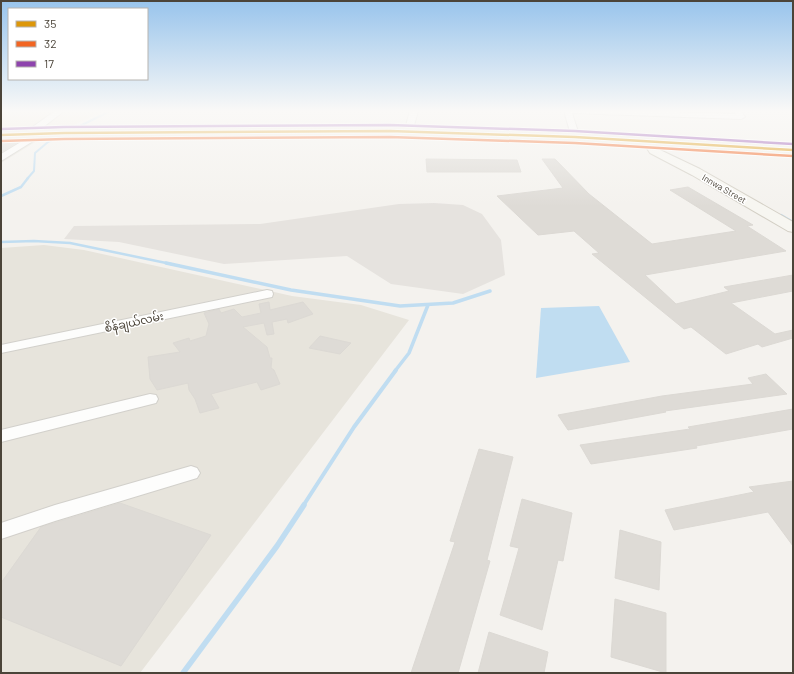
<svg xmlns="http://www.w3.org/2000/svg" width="794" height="674" viewBox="0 0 794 674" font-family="Barlow,'Noto Sans Myanmar',sans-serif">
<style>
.residential{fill:#e7e4dc}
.commercial{fill:#f3ebdf}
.parking{fill:#e6e3df}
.water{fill:#c0ddf1}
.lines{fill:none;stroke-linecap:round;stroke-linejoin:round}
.stream-far4{stroke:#c0ddf1;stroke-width:2}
.stream-far3{stroke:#c0ddf1;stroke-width:2.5}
.stream-far2{stroke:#c0ddf1;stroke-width:3.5}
.stream-far1{stroke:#c0ddf1;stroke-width:4}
.stream{stroke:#c0ddf1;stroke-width:5.5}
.building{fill:#dedbd6;stroke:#dcd9d4}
.street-casing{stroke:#d2d0cb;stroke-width:2}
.secondary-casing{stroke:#d3cfc5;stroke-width:2}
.primary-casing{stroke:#d6cebb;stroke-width:2}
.street{fill:#fdfdfc;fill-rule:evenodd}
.secondary{fill:#f7f6f1;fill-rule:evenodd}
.primary{fill:#f2efe6;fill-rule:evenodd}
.bus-1-casing{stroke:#fff;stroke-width:4.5}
.bus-2-casing{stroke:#fff;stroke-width:4.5}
.bus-3-casing{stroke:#fff;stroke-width:4.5}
.bus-1{stroke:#dd9709;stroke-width:2.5}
.bus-2{stroke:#f26522;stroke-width:2.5}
.bus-3{stroke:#8e44ad;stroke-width:2.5}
.labels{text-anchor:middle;stroke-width:3;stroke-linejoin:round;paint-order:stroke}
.far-street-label{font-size:9px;fill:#4b4439;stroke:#fff}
.street-label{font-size:11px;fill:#4b4439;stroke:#fff}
</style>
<rect width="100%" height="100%" fill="#f4f2ee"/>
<g class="residential">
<path d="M 45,136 L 1,163 L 1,137 Z"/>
<path d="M 44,245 L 84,250 L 292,296 L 361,305 L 409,320 L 140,673 L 1,673 L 1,248 Z"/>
</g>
<path class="commercial" d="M 1,111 L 103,111 L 74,125 L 1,127 Z"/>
<path class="parking" d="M 434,203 L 463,205 L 482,214 L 501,240 L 505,275 L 463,294 L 391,284 L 347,256 L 224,264 L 119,242 L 64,239 L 74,226 L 260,224 L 399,204 Z"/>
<path class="water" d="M 599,306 L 630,362 L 536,378 L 541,308 Z"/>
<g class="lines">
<g class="stream-far4">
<path d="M 70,131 L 110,111"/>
<path d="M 27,179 L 34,171 L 35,153 L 48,142 L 61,136"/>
</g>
<g class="stream-far3">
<path d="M 1,196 L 21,187 L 28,178"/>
<path d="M 781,215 L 793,222"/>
<path d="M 1,242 L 34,241 L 70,243 L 171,264"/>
</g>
<g class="stream-far2">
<path d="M 166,263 L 291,290 L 400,306 L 453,303 L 490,291"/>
<path d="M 395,371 L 409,353 L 428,305"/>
</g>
<path class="stream-far1" d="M 303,506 L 354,427 L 396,370"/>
<path class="stream" d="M 183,673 L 277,546 L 304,505"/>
</g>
<g class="building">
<path d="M 4,140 L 21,140 L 1,152 L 1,142 Z"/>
<path d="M 426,159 L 517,160 L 521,172 L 427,172 Z"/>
<path d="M 542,159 L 555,159 L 589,194 L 652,244 L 736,231 L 670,190 L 688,187 L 753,225 L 747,226 L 786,251 L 645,275 L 676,304 L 729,291 L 724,287 L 793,275 L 793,291 L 731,303 L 775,334 L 793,330 L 793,338 L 762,347 L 758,344 L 726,354 L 691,327 L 684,329 L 592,254 L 599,253 L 574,231 L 538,235 L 497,196 L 563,188 Z"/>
<path d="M 269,302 L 270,310 L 303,302 L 313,314 L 288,323 L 287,319 L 272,322 L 274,334 L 267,335 L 264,323 L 243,327 L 267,347 L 270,358 L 272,358 L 271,368 L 274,370 L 280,384 L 261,390 L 257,382 L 211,394 L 219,408 L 200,413 L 195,399 L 189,390 L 188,383 L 157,390 L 150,379 L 148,357 L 180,352 L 173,343 L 189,338 L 190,341 L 206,336 L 209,324 L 204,313 L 219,309 L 221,313 L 234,309 L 242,317 L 261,313 L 259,304 Z"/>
<path d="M 320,336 L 351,343 L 340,354 L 309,348 Z"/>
<path d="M 766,374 L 787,394 L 665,411 L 666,412 L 568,430 L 558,415 L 662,396 L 753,384 L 748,378 Z"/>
<path d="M 793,409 L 793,429 L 696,446 L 697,448 L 591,464 L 580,445 L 690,429 L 688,427 Z"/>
<path d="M 479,449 L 513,457 L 487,560 L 490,561 L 458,673 L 411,673 L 455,542 L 450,541 Z"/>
<path d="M 793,481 L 793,546 L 768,512 L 674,530 L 665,510 L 754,492 L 749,487 Z"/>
<path d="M 522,499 L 572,513 L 563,561 L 558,560 L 542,630 L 500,615 L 519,548 L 510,546 Z"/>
<path d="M 120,503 L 211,535 L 121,666 L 1,617 L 1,583 L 41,527 Z"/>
<path d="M 620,530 L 661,542 L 659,590 L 615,578 Z"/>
<path d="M 615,599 L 666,613 L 666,673 L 611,657 Z"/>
<path d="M 489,632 L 548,652 L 544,673 L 478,673 Z"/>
</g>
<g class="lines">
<defs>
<g id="street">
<path d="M 55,111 L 64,111 L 33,135 L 27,135 L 27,131 Z"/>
<path d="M 410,111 L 418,111 L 413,129 L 409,131 L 405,129 Z"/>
<path d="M 564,111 L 643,111 L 736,114 L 733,111 L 741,111 L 745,117 L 741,119 L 572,113 L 579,135 L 575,137 L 571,135 Z"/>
<path d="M 39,131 L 42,131 L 46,133 L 1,161 L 1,154 Z"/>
<path d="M 267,290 L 272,291 L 273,294 L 272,297 L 1,353 L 1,345 Z"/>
<path d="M 150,394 L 156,395 L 158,399 L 156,403 L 1,442 L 1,430 Z"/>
<path d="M 191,466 L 197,468 L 200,473 L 197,478 L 55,521 L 1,539 L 1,523 L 55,505 Z"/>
</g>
<path id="secondary" d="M 647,136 L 651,137 L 658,149 L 700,169 L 793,222 L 793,232 L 788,231 L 692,175 L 650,153 L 641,139 L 643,137 Z"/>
<path id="primary" d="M 390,127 L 575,133 L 793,146 L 793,154 L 575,141 L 390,135 L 64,137 L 1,139 L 1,131 L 64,129 Z"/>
</defs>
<use href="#street" class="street-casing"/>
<use href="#secondary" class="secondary-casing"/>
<use href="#primary" class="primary-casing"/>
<use href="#street" class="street"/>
<use href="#secondary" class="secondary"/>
<use href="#primary" class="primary"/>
<defs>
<path id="bus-1" d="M 1,135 L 64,133 L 390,131 L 575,137 L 793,150"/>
<path id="bus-2" d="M 1,141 L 64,139 L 390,137 L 575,143 L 793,156"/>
<path id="bus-3" d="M 1,129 L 64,127 L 390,125 L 575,131 L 793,144"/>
</defs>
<use href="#bus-1" class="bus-1-casing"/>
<use href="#bus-2" class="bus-2-casing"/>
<use href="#bus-3" class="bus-3-casing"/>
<use href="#bus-1" class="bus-1"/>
<use href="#bus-2" class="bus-2"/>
<use href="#bus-3" class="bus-3"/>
</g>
<linearGradient id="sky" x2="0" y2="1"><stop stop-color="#98c4ec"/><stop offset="0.54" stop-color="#faf9f7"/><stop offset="1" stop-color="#faf9f7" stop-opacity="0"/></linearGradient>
<rect width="794" height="206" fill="url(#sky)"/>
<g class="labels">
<g class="far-street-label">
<text transform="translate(724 189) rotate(30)" y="3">Innwa Street</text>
</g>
<g class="street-label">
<text transform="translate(134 322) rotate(-12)" y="4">စိန်ချယ်လမ်း</text>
</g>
</g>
<rect width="794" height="674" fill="none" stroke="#4b4439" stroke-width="4"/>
<rect x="8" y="8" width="140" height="72" fill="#ffffff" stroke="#b7b4b0"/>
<rect x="16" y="21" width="20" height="6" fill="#dd9709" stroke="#b7b4b0"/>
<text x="44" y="28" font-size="12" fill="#4b4439">35</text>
<rect x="16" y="41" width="20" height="6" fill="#f26522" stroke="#b7b4b0"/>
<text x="44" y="48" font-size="12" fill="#4b4439">32</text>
<rect x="16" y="61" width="20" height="6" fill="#8e44ad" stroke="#b7b4b0"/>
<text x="44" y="68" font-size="12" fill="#4b4439">17</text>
</svg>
